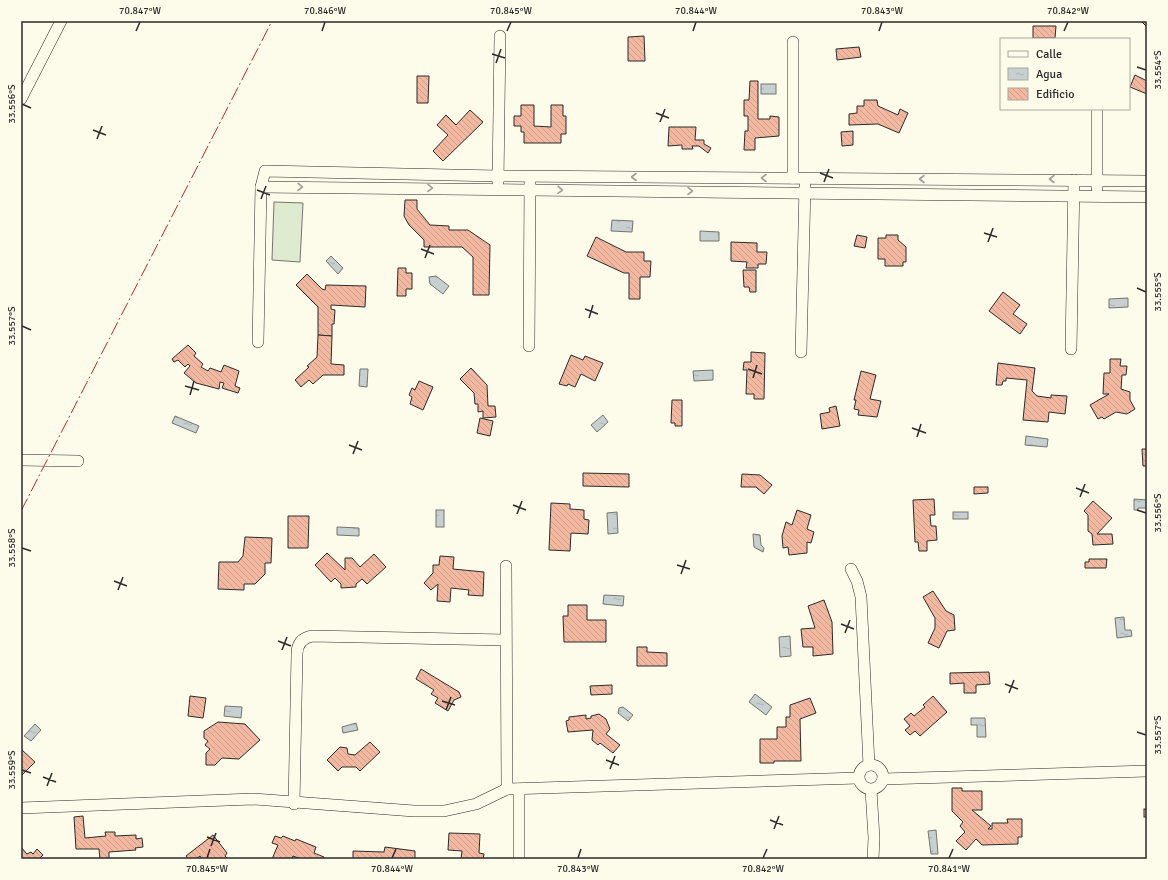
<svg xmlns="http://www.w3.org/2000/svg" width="1168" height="880" viewBox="0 0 1168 880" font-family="Signika,sans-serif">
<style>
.pitch{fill:#deebd1;stroke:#74746e}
.water{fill:url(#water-ripples);stroke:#74746e}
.building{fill:url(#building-back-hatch);stroke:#2b2b2b}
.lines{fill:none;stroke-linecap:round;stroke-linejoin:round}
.street-casing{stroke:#2b2b2b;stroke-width:12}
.street{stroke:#fdfbea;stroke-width:11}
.power{stroke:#c62828;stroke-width:1;stroke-dasharray:14 3 2 3;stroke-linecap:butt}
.oneway{stroke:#9e9d94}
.ticks{fill:none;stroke:#2b2b2b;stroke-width:1.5}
.neatline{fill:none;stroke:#2b2b2b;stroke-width:1.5}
.ticks-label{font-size:10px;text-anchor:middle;fill:#2b2b2b}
</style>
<defs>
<pattern id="water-ripples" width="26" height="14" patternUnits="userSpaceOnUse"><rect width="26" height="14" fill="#c7d0d0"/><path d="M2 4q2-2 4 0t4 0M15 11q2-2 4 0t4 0" fill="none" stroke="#abb3b3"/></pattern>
<pattern id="building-back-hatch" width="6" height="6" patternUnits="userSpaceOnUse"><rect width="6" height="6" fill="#f2b8a0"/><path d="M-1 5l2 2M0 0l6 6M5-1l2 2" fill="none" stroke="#d09e8a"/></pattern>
</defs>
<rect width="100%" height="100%" fill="#fdfbea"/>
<path class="pitch" d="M 274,202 L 303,203 L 300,262 L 272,260 Z"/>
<g class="water">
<rect x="761" y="84" width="15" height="10"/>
<path d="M 612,220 L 633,221 L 632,232 L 611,231 Z"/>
<path d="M 700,231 L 719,232 L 719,241 L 700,241 Z"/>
<path d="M 331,256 L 343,268 L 338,274 L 326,261 Z"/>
<path d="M 436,276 L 449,286 L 443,294 L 430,284 L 429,277 Z"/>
<path d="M 1128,298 L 1128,307 L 1109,308 L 1109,299 Z"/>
<path d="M 360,369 L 368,369 L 367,387 L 359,386 Z"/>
<path d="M 713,370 L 713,380 L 694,381 L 693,371 Z"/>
<path d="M 603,415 L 608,422 L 597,432 L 591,425 Z"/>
<path d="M 175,416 L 199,426 L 196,433 L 172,423 Z"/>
<path d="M 1026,436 L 1048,439 L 1047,447 L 1025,445 Z"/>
<path d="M 1134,499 L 1147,500 L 1147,508 L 1138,508 L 1138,510 L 1134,510 Z"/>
<rect x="436" y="510" width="8" height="17"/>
<path d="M 617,512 L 618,533 L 608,534 L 607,513 Z"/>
<rect x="953" y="512" width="15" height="7"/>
<path d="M 337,527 L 359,528 L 359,536 L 337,535 Z"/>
<path d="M 753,534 L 760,535 L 761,545 L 764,548 L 763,552 L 754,547 Z"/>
<path d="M 604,595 L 624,596 L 623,606 L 603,604 Z"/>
<path d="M 1124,617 L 1125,630 L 1131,630 L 1132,636 L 1117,638 L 1115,618 Z"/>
<path d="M 790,636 L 791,656 L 780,657 L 779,637 Z"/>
<path d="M 755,694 L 772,707 L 766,715 L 749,702 Z"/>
<path d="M 225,706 L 242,707 L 241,718 L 224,716 Z"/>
<path d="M 623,707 L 633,715 L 628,721 L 618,713 L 619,708 Z"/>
<path d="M 971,718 L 985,718 L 986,737 L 977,737 L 977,725 L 971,725 Z"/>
<path d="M 356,723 L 358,730 L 343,733 L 342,727 Z"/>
<path d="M 35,724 L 41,730 L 31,741 L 24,736 Z"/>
<path d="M 936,830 L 938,854 L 931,854 L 928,831 Z"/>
</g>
<g class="building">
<path d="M 1141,21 L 1147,21 L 1147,27 Z"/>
<path d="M 1033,26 L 1056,26 L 1055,38 L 1033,38 Z"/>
<path d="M 644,36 L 645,61 L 628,61 L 628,37 Z"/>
<path d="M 859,47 L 861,57 L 837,60 L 836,49 Z"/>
<path d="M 1135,75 L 1147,81 L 1147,94 L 1130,87 Z"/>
<path d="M 417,76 L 429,76 L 428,103 L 417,103 Z"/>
<path d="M 750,81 L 758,81 L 758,119 L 770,119 L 770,116 L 779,117 L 779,136 L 755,138 L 755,150 L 744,150 L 745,131 L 748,131 L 748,116 L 744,116 L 744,100 L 749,100 Z"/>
<path d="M 864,100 L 877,100 L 878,106 L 898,115 L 900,109 L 908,113 L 899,133 L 878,124 L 849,125 L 849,114 L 857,113 L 857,106 L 864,106 Z"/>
<path d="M 521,105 L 534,105 L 534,126 L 551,127 L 551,105 L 563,105 L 563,116 L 566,116 L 566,134 L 561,134 L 561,143 L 524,143 L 524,132 L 521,132 L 521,126 L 514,126 L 514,116 L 521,116 Z"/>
<path d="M 470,110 L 483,122 L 443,161 L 433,151 L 448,135 L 437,125 L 446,115 L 456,125 Z"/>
<path d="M 669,127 L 696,127 L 695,140 L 704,140 L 704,144 L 711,148 L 708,153 L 699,146 L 692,146 L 693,149 L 682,149 L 682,145 L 668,146 Z"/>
<path d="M 853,131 L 853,145 L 842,146 L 841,132 Z"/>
<path d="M 405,200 L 417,200 L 417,209 L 430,225 L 449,226 L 449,230 L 468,230 L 490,245 L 489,295 L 473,295 L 473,257 L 462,247 L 424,247 L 424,240 L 409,225 L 404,216 Z"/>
<path d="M 857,235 L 867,237 L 865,248 L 854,246 Z"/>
<path d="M 886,235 L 898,235 L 898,240 L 906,247 L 906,262 L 903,262 L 903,266 L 885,266 L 885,259 L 878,259 L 878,238 L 886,238 Z"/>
<path d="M 596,237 L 626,252 L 644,252 L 644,261 L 651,261 L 650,277 L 640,277 L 640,299 L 629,299 L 629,273 L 624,273 L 587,256 Z"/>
<path d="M 731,242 L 757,243 L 757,252 L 767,252 L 766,264 L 758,264 L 758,268 L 746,268 L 747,262 L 731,261 Z"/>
<path d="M 398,268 L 406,268 L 406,273 L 412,273 L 412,289 L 406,289 L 406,296 L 397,296 Z"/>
<path d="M 743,270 L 756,270 L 756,292 L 750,292 L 749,287 L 744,287 Z"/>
<path d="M 307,274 L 322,289 L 325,290 L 326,285 L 366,286 L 365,307 L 331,305 L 331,309 L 335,310 L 334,324 L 332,324 L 332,336 L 318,335 L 318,307 L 296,285 Z"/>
<path d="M 1003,292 L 1020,305 L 1013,314 L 1027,324 L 1020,334 L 989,311 Z"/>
<path d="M 318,335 L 332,336 L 331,364 L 344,365 L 344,375 L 323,375 L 313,384 L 309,380 L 301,387 L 295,380 L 309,367 L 307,366 L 317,357 Z"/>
<path d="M 188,345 L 196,353 L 194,356 L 203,364 L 201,367 L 208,371 L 210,368 L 221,372 L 224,365 L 239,371 L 235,386 L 240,388 L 238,393 L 222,388 L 224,383 L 220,382 L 219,389 L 196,383 L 184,373 L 190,366 L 188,364 L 185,367 L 178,360 L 174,362 L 172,359 Z"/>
<path d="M 751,352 L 765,353 L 764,399 L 754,399 L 754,394 L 746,394 L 747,370 L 743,370 L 744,362 L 751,362 Z"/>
<path d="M 571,355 L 583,360 L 585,356 L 603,363 L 595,381 L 581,374 L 575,387 L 568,384 L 567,386 L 559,384 Z"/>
<path d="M 1110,359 L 1121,359 L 1120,366 L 1127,366 L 1126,375 L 1122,375 L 1121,389 L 1130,392 L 1130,400 L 1135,409 L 1127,414 L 1116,412 L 1104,419 L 1102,417 L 1098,419 L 1090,405 L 1109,394 L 1103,394 L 1104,373 L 1110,373 Z"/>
<path d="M 998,363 L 1035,368 L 1032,391 L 1037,396 L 1051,398 L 1051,395 L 1067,396 L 1065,414 L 1049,412 L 1048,422 L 1023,420 L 1027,380 L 1006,378 L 1006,381 L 1003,381 L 1002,385 L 996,385 Z"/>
<path d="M 471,368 L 487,385 L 488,406 L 495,406 L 496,417 L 483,418 L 483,411 L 478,412 L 478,404 L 475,404 L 474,393 L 460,379 Z"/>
<path d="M 861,371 L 876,375 L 870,399 L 881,401 L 877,417 L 858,415 L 859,410 L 854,409 L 856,400 L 854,400 Z"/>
<path d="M 419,381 L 433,387 L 423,410 L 410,404 L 412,397 L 409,395 L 412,388 L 415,390 Z"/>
<path d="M 672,400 L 682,400 L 682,426 L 675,426 L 675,423 L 671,423 Z"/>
<path d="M 836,406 L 840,426 L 822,429 L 820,414 L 830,412 L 829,408 Z"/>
<path d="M 480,418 L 493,421 L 490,436 L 477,433 Z"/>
<path d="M 1142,449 L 1147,449 L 1147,466 L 1143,466 Z"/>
<path d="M 583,473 L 629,474 L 629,487 L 583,486 Z"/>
<path d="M 742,474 L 760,475 L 772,485 L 764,494 L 756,487 L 741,487 Z"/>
<path d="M 974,487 L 988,487 L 988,493 L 974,494 Z"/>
<path d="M 934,499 L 935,515 L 930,515 L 931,526 L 936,526 L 937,540 L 927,541 L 927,551 L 919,551 L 918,542 L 915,542 L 913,500 Z"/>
<path d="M 1093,501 L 1112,518 L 1097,534 L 1112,534 L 1113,544 L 1093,545 L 1092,534 L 1088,531 L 1088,515 L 1084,511 Z"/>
<path d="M 551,503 L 570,504 L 570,509 L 584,510 L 584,519 L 589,520 L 588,534 L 571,533 L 570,551 L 549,550 Z"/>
<path d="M 797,510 L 811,515 L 807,529 L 814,532 L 811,543 L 807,542 L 807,553 L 789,555 L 788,547 L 783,548 L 782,536 L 786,522 L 792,525 Z"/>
<path d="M 288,516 L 309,516 L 308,548 L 288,548 Z"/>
<path d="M 245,537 L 272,538 L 271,563 L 265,563 L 265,574 L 255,584 L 244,584 L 244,590 L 218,589 L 219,562 L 238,562 L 243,556 Z"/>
<path d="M 327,553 L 345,570 L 345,558 L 352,558 L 360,567 L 374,554 L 386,567 L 367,584 L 362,579 L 356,584 L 356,587 L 341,588 L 341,584 L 335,578 L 331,582 L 315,565 Z"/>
<path d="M 440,556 L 454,557 L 453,569 L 484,572 L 483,596 L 468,595 L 469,590 L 451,588 L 450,602 L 437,601 L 438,584 L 431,590 L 424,583 L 433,573 L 433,565 L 439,565 Z"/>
<path d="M 1089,559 L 1107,559 L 1106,568 L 1085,568 L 1085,562 L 1089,562 Z"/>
<path d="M 933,591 L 946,611 L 954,615 L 955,630 L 947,631 L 939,648 L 928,643 L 935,628 L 935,618 L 923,597 Z"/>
<path d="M 824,600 L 832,622 L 833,654 L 813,656 L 813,647 L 803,647 L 801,629 L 815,628 L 808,606 Z"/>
<path d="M 568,605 L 587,605 L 587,620 L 606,620 L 606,642 L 564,642 L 563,616 L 568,616 Z"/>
<path d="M 637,647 L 647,647 L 647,652 L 667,653 L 667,666 L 637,666 Z"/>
<path d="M 421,669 L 459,692 L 461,697 L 454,700 L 448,711 L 435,703 L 438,698 L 431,694 L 434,690 L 416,679 Z"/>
<path d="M 989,672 L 990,684 L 976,685 L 976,693 L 964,693 L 964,683 L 950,684 L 950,673 Z"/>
<path d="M 612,685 L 612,694 L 591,695 L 590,686 Z"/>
<path d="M 190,696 L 206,698 L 203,718 L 188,716 Z"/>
<path d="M 933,696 L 947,712 L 920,736 L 915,731 L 910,735 L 905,730 L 910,726 L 904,719 L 911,713 L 914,716 L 925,707 L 923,705 Z"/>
<path d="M 810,698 L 816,713 L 800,719 L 801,761 L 774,761 L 774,763 L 760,763 L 760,739 L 777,739 L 777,727 L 786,727 L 786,717 L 790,717 L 790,705 Z"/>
<path d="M 599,714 L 606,719 L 610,729 L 606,734 L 620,745 L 613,753 L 600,743 L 598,745 L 592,740 L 593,730 L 568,732 L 566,721 L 569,720 L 569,717 L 586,715 L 586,719 L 591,718 L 591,716 Z"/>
<path d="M 218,722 L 245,724 L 260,740 L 239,759 L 222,758 L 215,765 L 206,765 L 206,753 L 210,749 L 205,745 L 208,741 L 204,738 L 204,731 Z"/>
<path d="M 370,742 L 380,752 L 360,771 L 356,767 L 342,767 L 338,771 L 327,760 L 340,747 L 347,748 L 348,754 L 355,755 Z"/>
<path d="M 22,750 L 35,762 L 21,776 L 21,752 Z"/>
<path d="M 952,788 L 962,788 L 962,791 L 982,791 L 982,810 L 972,810 L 991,826 L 988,829 L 992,829 L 992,823 L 1008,823 L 1007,819 L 1022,819 L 1022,837 L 1018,837 L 1018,844 L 982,845 L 976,839 L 966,850 L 956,841 L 965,832 L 960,826 L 963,822 L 952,811 Z"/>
<rect x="1144" y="809" width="3" height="8"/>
<path d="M 83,816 L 85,838 L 106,836 L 105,832 L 115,832 L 115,836 L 136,835 L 136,839 L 142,838 L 143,847 L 135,848 L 136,850 L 109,852 L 109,859 L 100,859 L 99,849 L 76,849 L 74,817 Z"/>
<path d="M 449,833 L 480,834 L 479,853 L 484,854 L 483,859 L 461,859 L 462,851 L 448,850 Z"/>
<path d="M 213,835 L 227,853 L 225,856 L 228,859 L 202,859 L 200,856 L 196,859 L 188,859 L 186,856 Z"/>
<path d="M 275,836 L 281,838 L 283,836 L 295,841 L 296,839 L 316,847 L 314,853 L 324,857 L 324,859 L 301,859 L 293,856 L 292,859 L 272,859 L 278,845 L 272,843 Z"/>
<path d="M 21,847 L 27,854 L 31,852 L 33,854 L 37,849 L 43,855 L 39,859 L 21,859 Z"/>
<path d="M 385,847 L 415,851 L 415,859 L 353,859 L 353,851 L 384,852 Z"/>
</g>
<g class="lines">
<defs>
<g id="street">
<path d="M 793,42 L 793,178"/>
<path d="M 21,99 L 61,21"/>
<path d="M 498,182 L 500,36"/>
<path d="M 261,187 L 1147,197"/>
<path d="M 1097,188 L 1097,109"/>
<path d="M 258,342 L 261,187 L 265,171 L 498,176 L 1147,181"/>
<path d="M 529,346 L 530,183"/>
<path d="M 1071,349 L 1074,180"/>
<path d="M 801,352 L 805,186"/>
<path d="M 21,460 L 78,461"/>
<path d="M 506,566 L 507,789"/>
<path d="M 851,569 L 857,581 L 861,597 L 869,765"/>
<circle cx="871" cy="777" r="12"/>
<path d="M 883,779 L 1147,771"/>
<path d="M 871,790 L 874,838 L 873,859"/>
<path d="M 294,804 L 297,654 C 297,644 302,638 312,636 L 505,640"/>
<path d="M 21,808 L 253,799 L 414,811 L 444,811 L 476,804 L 507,789 L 858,778"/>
<path d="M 519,859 L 519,789"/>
</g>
</defs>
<use href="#street" class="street-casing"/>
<use href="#street" class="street"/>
<path class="power" d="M 21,511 L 272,21"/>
</g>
<defs><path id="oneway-chevron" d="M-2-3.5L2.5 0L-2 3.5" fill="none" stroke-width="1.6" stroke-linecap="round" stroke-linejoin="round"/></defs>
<g class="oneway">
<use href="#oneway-chevron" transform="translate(634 177) rotate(-180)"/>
<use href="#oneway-chevron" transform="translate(764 178) rotate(-180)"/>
<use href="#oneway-chevron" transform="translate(922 179) rotate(-180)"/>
<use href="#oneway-chevron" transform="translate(1052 179) rotate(-180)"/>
<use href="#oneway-chevron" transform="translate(300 187) rotate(1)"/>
<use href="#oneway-chevron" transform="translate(430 188) rotate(1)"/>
<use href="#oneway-chevron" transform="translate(560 190) rotate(1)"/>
<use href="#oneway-chevron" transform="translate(690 191) rotate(1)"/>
</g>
<path class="ticks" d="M 136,31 L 140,22M 322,31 L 325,22M 507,31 L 511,22M 693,31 L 696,22M 879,31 L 882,22M 1064,31 L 1068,22M 492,54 L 505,58M 496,63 L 501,49M 1137,67 L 1146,70M 22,104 L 31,108M 656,113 L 669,118M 660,122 L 665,109M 93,130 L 106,135M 97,139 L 102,126M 820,173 L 833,178M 824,182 L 829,169M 257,190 L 270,195M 261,199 L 266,186M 984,233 L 997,237M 988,242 L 993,228M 421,249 L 434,254M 425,258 L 430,245M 1137,288 L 1146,292M 585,309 L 598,314M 589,318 L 593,305M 22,326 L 31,330M 748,369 L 762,374M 753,378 L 757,365M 185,386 L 199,390M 190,395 L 194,381M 912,428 L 926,433M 917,437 L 921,424M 349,445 L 362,450M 353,454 L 358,441M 1076,488 L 1089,493M 1080,497 L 1085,484M 513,505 L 526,510M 1137,510 L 1146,513M 517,514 L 522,501M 22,548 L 31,551M 677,565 L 690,569M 681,574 L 686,560M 114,581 L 127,586M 118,590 L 123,577M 841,624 L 854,629M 845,633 L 850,620M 278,641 L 291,646M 282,650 L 287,637M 1005,684 L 1018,689M 1009,693 L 1014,680M 442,701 L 455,705M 446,710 L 451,697M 1137,732 L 1146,735M 606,760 L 619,765M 610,769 L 615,756M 22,770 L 31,773M 43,777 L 56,782M 47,786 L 52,773M 770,820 L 783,825M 774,829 L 779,816M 207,837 L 220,842M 211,846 L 216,833M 207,858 L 210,849M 392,858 L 396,849M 578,858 L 581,849M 763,858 L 767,849M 949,858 L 953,849"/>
<rect width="1168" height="880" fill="none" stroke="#fdfbea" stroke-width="44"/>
<rect x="1000" y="38" width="130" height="72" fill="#fdfbea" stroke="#a9a89e"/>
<rect x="1008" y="51" width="20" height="6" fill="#fdfbea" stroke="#a9a89e"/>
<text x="1036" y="58" font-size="12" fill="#2b2b2b">Calle</text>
<rect x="1008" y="68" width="20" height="12" fill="url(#water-ripples)" stroke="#a9a89e"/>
<text x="1036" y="78" font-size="12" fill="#2b2b2b">Agua</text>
<rect x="1008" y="88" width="20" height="12" fill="url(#building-back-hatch)" stroke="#a9a89e"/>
<text x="1036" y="98" font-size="12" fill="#2b2b2b">Edificio</text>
<rect x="22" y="22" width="1124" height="836" class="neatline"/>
<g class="ticks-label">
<text x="140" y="14">70.847°W</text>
<text x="325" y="14">70.846°W</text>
<text x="511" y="14">70.845°W</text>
<text x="696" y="14">70.844°W</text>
<text x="882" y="14">70.843°W</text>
<text x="1068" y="14">70.842°W</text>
<text transform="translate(1157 70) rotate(-90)" y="4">33.554°S</text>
<text transform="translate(11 104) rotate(-90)" y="4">33.556°S</text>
<text transform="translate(1157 292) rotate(-90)" y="4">33.555°S</text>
<text transform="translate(11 326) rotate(-90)" y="4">33.557°S</text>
<text transform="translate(1157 513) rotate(-90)" y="4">33.556°S</text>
<text transform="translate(11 548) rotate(-90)" y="4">33.558°S</text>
<text transform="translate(1157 735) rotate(-90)" y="4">33.557°S</text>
<text transform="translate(11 770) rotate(-90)" y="4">33.559°S</text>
<text x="207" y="872">70.845°W</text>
<text x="392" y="872">70.844°W</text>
<text x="578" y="872">70.843°W</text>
<text x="763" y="872">70.842°W</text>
<text x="949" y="872">70.841°W</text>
</g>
</svg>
